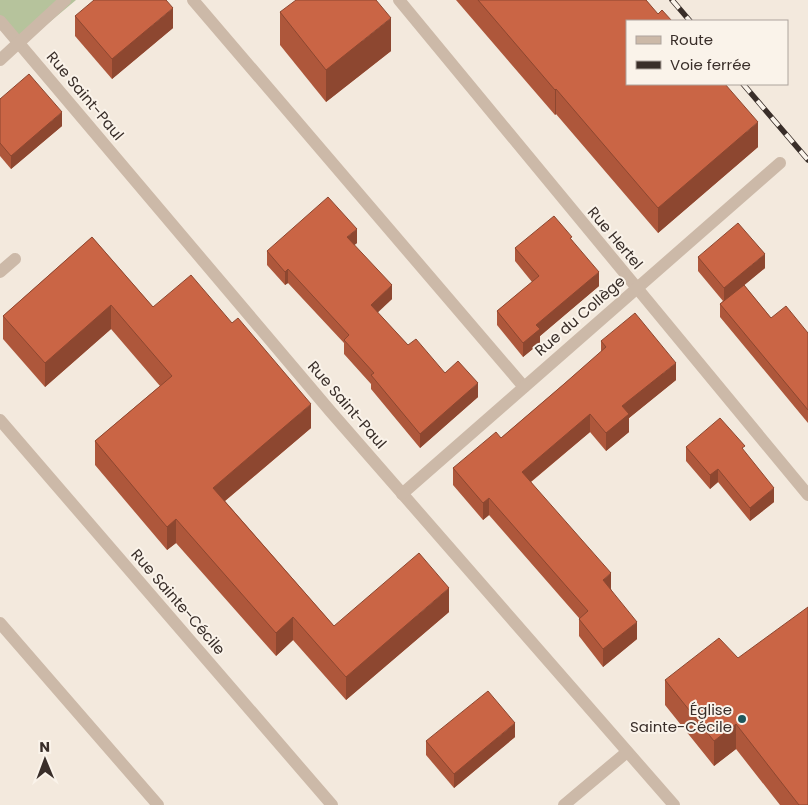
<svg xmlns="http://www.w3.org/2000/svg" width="808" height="805" viewBox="0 0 808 805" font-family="Poppins,sans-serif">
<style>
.green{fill:#b6c39c}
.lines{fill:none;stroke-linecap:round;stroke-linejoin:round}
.service{stroke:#ccb9a8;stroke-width:12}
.minor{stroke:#ccb9a8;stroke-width:12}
.rail-casing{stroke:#392e29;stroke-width:5.5}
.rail{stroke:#faf3ea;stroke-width:4;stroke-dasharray:11;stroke-linecap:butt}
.wall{fill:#ae573b}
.shaded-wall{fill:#8d4730}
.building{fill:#ca6545;stroke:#8d4730}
.poi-dot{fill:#1d585c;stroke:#faf3ea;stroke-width:2}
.labels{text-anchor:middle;stroke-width:4;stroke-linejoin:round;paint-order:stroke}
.street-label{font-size:15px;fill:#392e29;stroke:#faf3ea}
.poi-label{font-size:15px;fill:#392e29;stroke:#faf3ea;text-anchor:end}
</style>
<rect width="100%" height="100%" fill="#f3e9dd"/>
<path class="green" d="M 0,0 L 76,0 L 27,41 L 0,30 Z"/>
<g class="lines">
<g class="service">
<path d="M 193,0 L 524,387"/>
<path d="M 0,272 L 15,259"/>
<path d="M 0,623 L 158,805"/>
</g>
<g class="minor">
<path d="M 399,0 L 808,495"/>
<path d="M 0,21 L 331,412 L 674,805"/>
<path d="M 0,60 L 65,0"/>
<path d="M 0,420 L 332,805"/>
<path d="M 402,494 L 780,163"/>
<path d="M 564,805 L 627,752"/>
</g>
<defs>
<g id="rail">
<path d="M 672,0 L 690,21"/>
<path d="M 743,84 L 808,160"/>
</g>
</defs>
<use href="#rail" class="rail-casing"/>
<use href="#rail" class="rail"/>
</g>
<g class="wall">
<path d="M 456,0 L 646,0 L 758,147 L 658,233 L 556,114 L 555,115 Z"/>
<path d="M 280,12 L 391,51 L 326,102 L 280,45 Z"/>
<path d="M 75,16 L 173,28 L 112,79 L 75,36 Z"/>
<path d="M 0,99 L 62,126 L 11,169 L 0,156 Z"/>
<path d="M 92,237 L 153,307 L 311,428 L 225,501 L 334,626 L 449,612 L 346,700 L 293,640 L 276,656 L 176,543 L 167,550 L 95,465 L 95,441 L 160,386 L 111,329 L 45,387 L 3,339 L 3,316 Z"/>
<path d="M 572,240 L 599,286 L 540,336 L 540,343 L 523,357 L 497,325 L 497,311 L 532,282 L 515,261 L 515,248 Z"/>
<path d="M 357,243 L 354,245 L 392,299 L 377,312 L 408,345 L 445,373 L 478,397 L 420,448 L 371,389 L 371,384 L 344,354 L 344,343 L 288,283 L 285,285 L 267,265 L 267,251 Z"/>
<path d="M 698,257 L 765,268 L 744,285 L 771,318 L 808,333 L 808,423 L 720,317 L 720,304 L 723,301 L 698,271 Z"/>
<path d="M 601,341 L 676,380 L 629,418 L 629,432 L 606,451 L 590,432 L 531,482 L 611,589 L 637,639 L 603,667 L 579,636 L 579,618 L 489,515 L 483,520 L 453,485 L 453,468 L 501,438 L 564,384 L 601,352 Z"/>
<path d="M 686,447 L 745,452 L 774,502 L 750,521 L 718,482 L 710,489 L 686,461 Z"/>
<path d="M 738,658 L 808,805 L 780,805 L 736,749 L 714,766 L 665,705 L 665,680 Z"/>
<path d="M 515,737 L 454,788 L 426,755 L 426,741 Z"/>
</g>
<g class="shaded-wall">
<path d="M 173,8 L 173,28 L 112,79 L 112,59 Z"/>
<path d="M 391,18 L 391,51 L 326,102 L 326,70 Z"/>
<path d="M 556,89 L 556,114 L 555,115 L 555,90 Z"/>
<path d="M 62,112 L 62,126 L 11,169 L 11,156 Z"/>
<path d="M 758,122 L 758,147 L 658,233 L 658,208 Z"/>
<path d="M 357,229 L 357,243 L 347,251 L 347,237 Z"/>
<path d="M 765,254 L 765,268 L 724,302 L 724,288 Z"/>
<path d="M 288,269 L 288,283 L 285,285 L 285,272 Z"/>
<path d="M 599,272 L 599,286 L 540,336 L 540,343 L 523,357 L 523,343 L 536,325 Z"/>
<path d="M 392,285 L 392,299 L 371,319 L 371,305 Z"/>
<path d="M 111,305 L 111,329 L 45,387 L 45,363 Z"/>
<path d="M 676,363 L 676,380 L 629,418 L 629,432 L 606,451 L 606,433 L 622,406 Z"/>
<path d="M 478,383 L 478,397 L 420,448 L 420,434 Z"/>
<path d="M 311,404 L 311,428 L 213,511 L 213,488 Z"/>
<path d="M 590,414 L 590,432 L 522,489 L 522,472 Z"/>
<path d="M 718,469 L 718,482 L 710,489 L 710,475 Z"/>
<path d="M 774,488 L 774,502 L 750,521 L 750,508 Z"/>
<path d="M 489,498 L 489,515 L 483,520 L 483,503 Z"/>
<path d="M 176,519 L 176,543 L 167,550 L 167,527 Z"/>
<path d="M 611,573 L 611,590 L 603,580 Z"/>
<path d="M 449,588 L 449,612 L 346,700 L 346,677 Z"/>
<path d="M 293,617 L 293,640 L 276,656 L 276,633 Z"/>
<path d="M 637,622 L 637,639 L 603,667 L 603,649 Z"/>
<path d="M 515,723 L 515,737 L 454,788 L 454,774 Z"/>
<path d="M 736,724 L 736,749 L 714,766 L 714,741 Z"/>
</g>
<g class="building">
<path d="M 94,0 L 166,0 L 173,8 L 112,59 L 75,16 Z"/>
<path d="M 296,0 L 376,0 L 391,18 L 326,70 L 280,12 Z"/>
<path d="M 478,0 L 646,0 L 658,14 L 662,10 L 672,21 L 627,21 L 627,84 L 725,84 L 758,122 L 658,208 L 556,89 L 555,90 Z"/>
<path d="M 29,74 L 62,112 L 11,156 L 0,143 L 0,99 Z"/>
<path d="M 328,197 L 357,229 L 347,237 L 392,285 L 371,305 L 408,345 L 416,339 L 445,373 L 458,361 L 478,383 L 420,434 L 371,375 L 374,373 L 344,340 L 349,335 L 288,269 L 285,272 L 267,251 Z"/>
<path d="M 554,216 L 572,237 L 570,238 L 599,272 L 536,325 L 540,329 L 523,343 L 497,311 L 539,276 L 515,248 Z"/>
<path d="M 738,223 L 765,254 L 724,288 L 698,257 Z"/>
<path d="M 92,237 L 153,307 L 191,275 L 232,323 L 238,318 L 311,404 L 213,488 L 334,626 L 419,553 L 449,588 L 346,677 L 293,617 L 276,633 L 176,519 L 167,527 L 95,441 L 172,376 L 111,305 L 45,363 L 3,316 Z"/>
<path d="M 744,285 L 771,318 L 786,306 L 808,333 L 808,410 L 720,304 Z"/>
<path d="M 635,313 L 676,363 L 622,406 L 629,414 L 606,433 L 590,414 L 522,472 L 611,573 L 603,580 L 637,622 L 603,649 L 579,619 L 588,611 L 489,498 L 483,503 L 453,468 L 496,432 L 501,438 L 564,384 L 606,347 L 601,341 Z"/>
<path d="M 720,418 L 745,446 L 742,448 L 774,488 L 750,508 L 718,469 L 710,475 L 686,447 Z"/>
<path d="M 808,607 L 808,805 L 799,805 L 736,724 L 714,741 L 665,680 L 719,638 L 738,658 Z"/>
<path d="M 488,691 L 515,723 L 454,774 L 426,741 Z"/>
</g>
<circle class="poi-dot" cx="742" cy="719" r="5"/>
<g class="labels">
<g class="street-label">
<text transform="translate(85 96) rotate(50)" y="5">Rue Saint-Paul</text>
<text transform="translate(615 238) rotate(50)" y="5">Rue Hertel</text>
<text transform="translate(580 316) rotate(-41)" y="5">Rue du Collège</text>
<text transform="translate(347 405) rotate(49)" y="5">Rue Saint-Paul</text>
<text transform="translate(178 602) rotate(49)" y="5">Rue Sainte-Cécile</text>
</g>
<g class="poi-label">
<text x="732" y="715">Église<tspan x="732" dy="17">Sainte-Cécile</tspan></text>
</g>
</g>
<rect x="626" y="20" width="162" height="65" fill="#faf3ea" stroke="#ada49d"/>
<rect x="636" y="36" width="25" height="8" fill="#ccb9a8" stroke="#ada49d"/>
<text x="670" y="45" font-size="15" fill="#392e29">Route</text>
<rect x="636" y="61" width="25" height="8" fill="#392e29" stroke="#ada49d"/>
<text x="670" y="70" font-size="15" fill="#392e29">Voie ferrée</text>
<g transform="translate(45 760) rotate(359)" stroke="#faf3ea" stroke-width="4" paint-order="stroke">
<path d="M0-4L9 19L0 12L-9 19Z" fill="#392e29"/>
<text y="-8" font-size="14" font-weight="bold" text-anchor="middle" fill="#392e29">N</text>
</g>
</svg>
